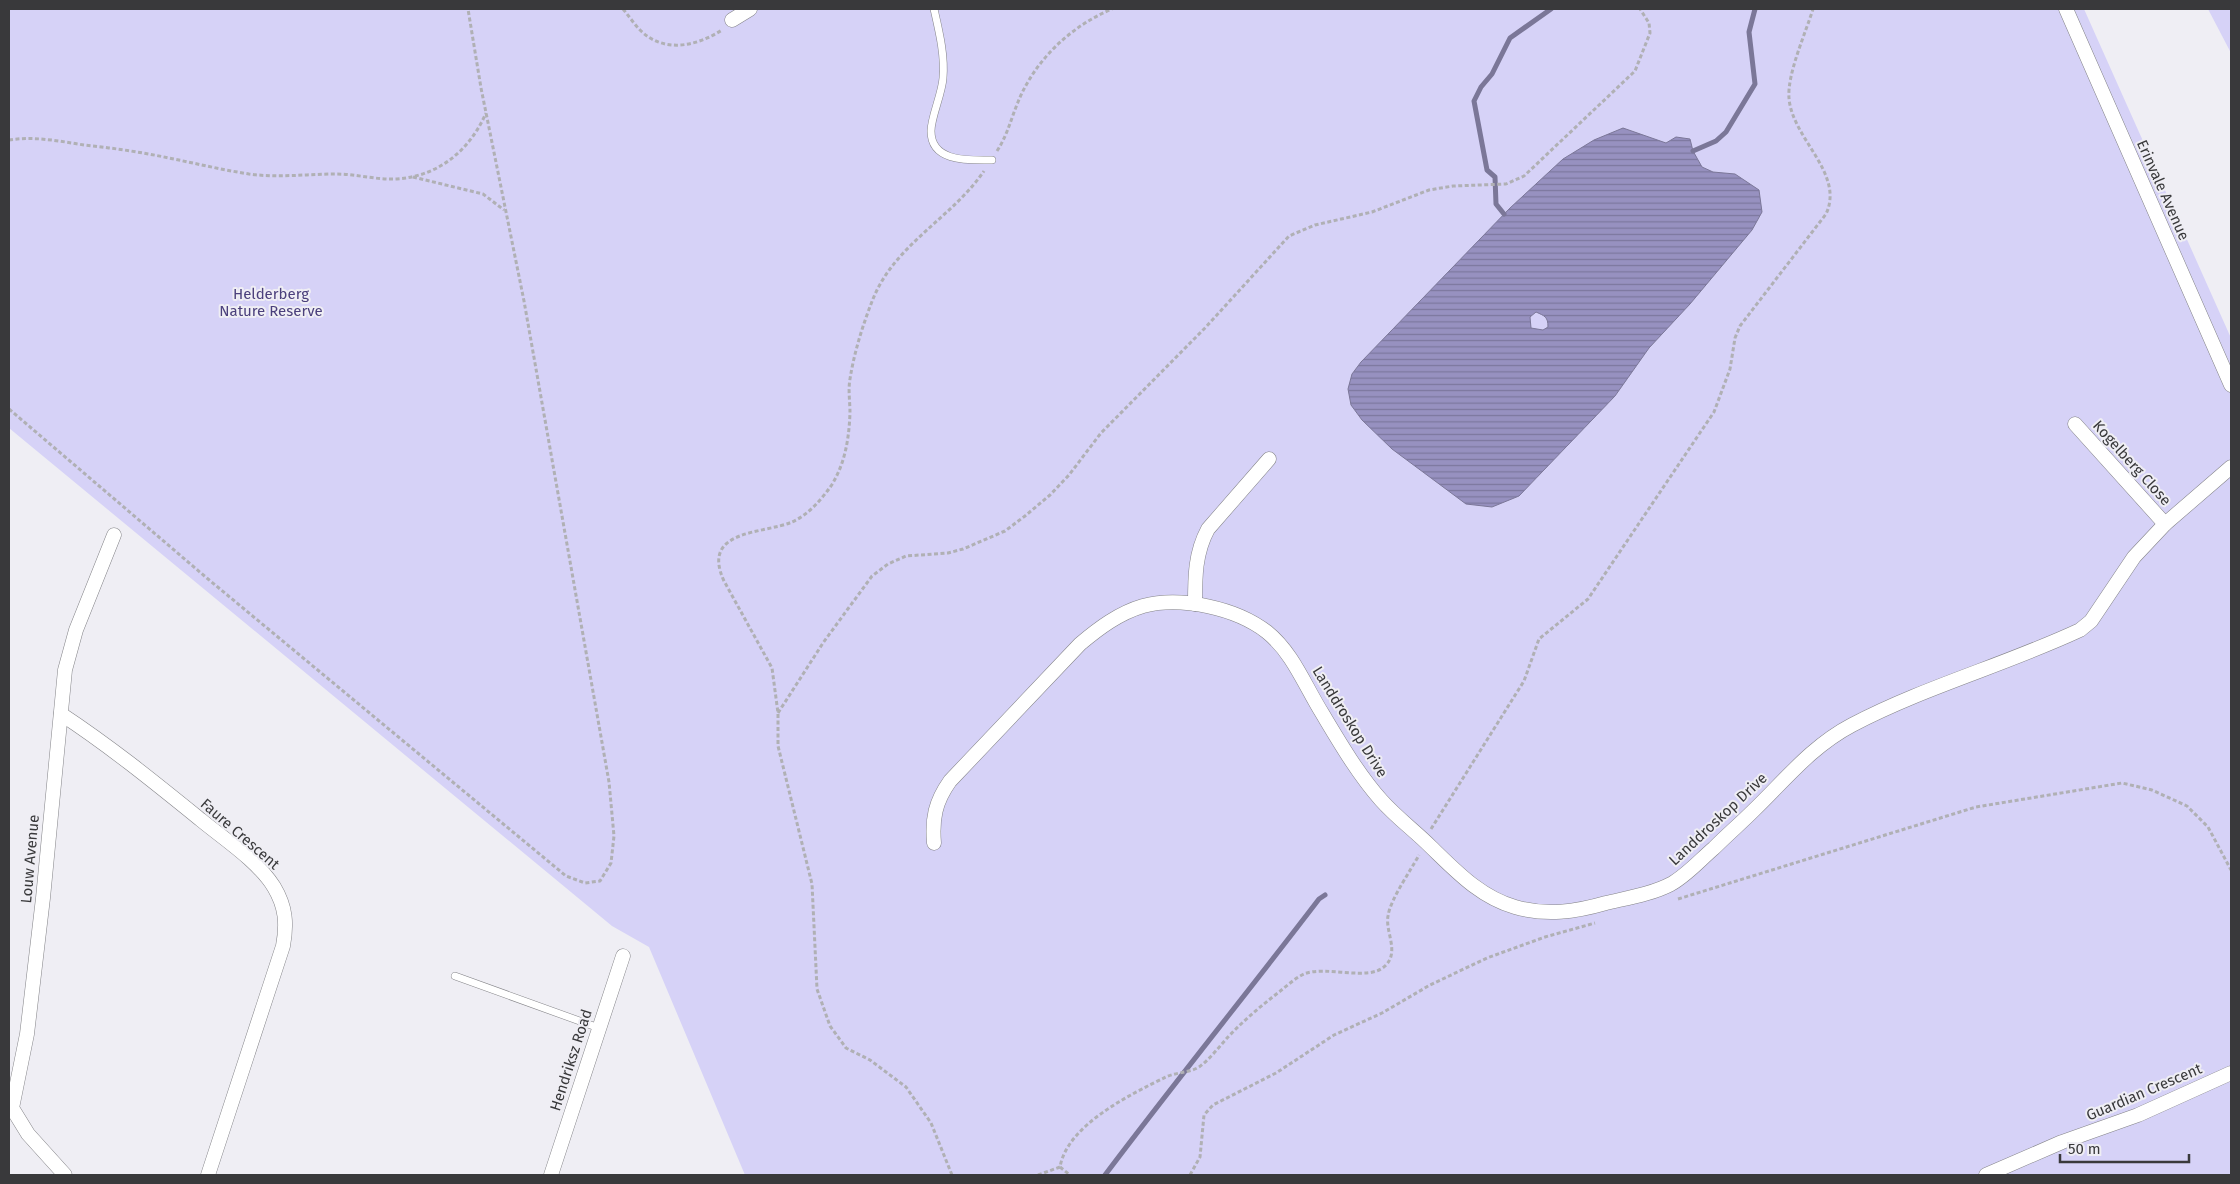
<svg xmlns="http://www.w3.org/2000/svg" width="2240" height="1184" viewBox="0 0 2240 1184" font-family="'Fira Sans',sans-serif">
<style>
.green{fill:#d6d2f7}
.water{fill:url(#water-rules);stroke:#7b7798;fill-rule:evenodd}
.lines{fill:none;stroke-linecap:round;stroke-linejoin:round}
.stream{stroke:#7b7798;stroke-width:5}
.lane-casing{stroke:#848488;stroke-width:8}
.street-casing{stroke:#848488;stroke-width:15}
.path{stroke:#b0b0b4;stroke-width:3;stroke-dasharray:4 2.5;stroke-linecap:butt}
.lane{stroke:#fff;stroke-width:7}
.street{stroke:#fff;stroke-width:14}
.labels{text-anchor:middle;stroke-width:4;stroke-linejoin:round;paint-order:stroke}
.street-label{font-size:15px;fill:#39393b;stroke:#efeef4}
.park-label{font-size:15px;fill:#4b407c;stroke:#efeef4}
</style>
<defs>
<pattern id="water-rules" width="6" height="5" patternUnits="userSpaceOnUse" patternTransform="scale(1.25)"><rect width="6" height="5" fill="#9791c0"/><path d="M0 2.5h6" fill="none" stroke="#7c779d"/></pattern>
</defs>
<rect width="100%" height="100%" fill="#efeef4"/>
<g class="green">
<path d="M 9,9 L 2084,9 L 2231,338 L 2231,1175 L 745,1175 L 649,947 L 612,926 L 9,428 Z"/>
<path d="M 2208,9 L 2231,9 L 2231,53 Z"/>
</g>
<path class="water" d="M 1623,128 L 1666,143 L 1676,137 L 1690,139 L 1693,151 L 1702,167 L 1713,172 L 1735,174 L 1759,190 L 1762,212 L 1752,230 L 1690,304 L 1649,348 L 1615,396 L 1519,496 L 1492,507 L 1466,504 L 1392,449 L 1362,420 L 1351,405 L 1348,389 L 1352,374 L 1361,362 L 1510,208 L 1563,159 L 1594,140 ZM 1536,312 C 1545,316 1548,317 1548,327 L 1543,330 L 1531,328 L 1530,317 Z"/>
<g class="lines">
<g class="stream">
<path d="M 1693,151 L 1716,141 L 1726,132 L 1755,84 L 1749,32 L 1755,9"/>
<path d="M 1504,214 L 1496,204 L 1495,177 L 1487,170 L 1474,101 L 1481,87 L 1492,74 L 1510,38 L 1551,9"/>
<path d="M 1105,1175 C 1175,1082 1248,992 1319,899 L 1325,895"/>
</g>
<defs>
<g id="lane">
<path d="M 934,9 C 939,31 945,55 943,78 C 942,94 931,117 931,131 C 931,163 970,160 992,160"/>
<path d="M 455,976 L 599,1028"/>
</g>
<g id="street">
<path d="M 2066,9 L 2231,385"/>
<path d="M 732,20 L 750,9"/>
<path d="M 2075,424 L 2165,524"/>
<path d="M 1195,604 C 1195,577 1195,553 1208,529 L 1269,459"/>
<path d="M 61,714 C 111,747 154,782 201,820 C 224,839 258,861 274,887 C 286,907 287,924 283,946 L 208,1175"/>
<path d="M 934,843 C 932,819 935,802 950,781 L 1080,644 C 1099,628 1119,613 1143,606 C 1181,596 1236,608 1267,632 C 1293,653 1305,686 1322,713 C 1340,743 1358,774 1381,800 C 1396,817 1415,831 1431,847 C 1456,871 1480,897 1515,907 C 1546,916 1575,912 1606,903 C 1627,898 1652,894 1671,884 C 1687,875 1700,860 1714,848 C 1727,835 1741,823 1754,810 C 1786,779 1812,746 1852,725 C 1924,687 2005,665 2080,630 L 2091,621 L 2134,557 L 2165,524 L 2231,467"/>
<path d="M 65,1175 L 28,1134 L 12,1108 L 27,1034 L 43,898 L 65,670 L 76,630 L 114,535"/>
<path d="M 551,1175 L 623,956"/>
<path d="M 1986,1175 L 2062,1142 L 2138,1115 L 2231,1073"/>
</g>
</defs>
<use href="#lane" class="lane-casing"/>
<use href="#street" class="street-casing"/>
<g class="path">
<path d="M 623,9 C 629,16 634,24 640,30 C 664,54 697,46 722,30"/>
<path d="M 9,140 C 34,136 59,141 84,145 C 102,147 119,149 137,152 C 174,158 211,168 249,174 C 278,178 307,174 336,174 C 356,174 376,180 397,179 C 439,176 470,150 486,113"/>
<path d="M 997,151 C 1007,136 1011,119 1018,102 C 1035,60 1071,26 1112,9"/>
<path d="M 413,177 L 483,194 L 504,210"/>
<path d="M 9,409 L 208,579 L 566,876 L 585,883 L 600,881 L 611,863 L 614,836 L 609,782 L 524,301 L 481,88 L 468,9"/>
<path d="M 778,713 L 823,643 L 872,576 L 888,564 L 906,556 L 948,553 L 963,549 L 1005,531 L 1025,516 L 1050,495 L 1069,475 L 1101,433 L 1205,328 L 1289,236 L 1315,225 L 1372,212 L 1429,190 L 1453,186 L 1506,184 L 1524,176 L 1635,71 L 1650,33 L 1649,23 L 1640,9"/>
<path d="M 1431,829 L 1524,681 L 1539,639 L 1588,599 L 1714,412 L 1730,369 L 1735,338 L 1740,326 L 1826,214 C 1845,173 1792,139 1789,98 C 1787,74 1806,32 1813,9"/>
<path d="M 1678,899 L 1976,807 L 2122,783 L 2152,790 L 2187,806 L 2208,827 L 2231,870"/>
<path d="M 1060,1167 L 1070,1175"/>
<path d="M 952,1175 L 931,1123 L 906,1087 L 870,1060 L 846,1048 L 830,1026 L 817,989 L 812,884 L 778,746 L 778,713 L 772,668 L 724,581 C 700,529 764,534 792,522 C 808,515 821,500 831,486 C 845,464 849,439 850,413 C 850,402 848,390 850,379 C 854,353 863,324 873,299 C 895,244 952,218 984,171"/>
<path d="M 1038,1175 L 1060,1167 C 1067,1125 1131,1094 1166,1077 C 1177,1072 1189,1073 1199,1067 C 1210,1059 1219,1047 1228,1037 C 1244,1020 1261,1006 1279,992 C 1287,986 1295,978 1304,974 C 1326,965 1369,982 1385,966 C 1400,952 1385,932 1388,916 C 1390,900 1411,870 1419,855"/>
<path d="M 1190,1175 L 1200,1157 L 1204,1115 L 1213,1105 L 1276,1073 L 1334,1035 L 1382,1013 L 1430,985 L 1487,958 L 1545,937 L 1595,923"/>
</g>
<use href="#lane" class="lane"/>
<use href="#street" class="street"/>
</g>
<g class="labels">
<g class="street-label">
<text transform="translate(2163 190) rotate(66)" y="5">Erinvale Avenue</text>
<text transform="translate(2132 463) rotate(48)" y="5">Kogelberg Close</text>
<text transform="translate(1350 722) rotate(58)" y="5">Landdroskop Drive</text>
<text transform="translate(1718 819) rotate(-43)" y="5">Landdroskop Drive</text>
<text transform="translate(240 834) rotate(41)" y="5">Faure Crescent</text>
<text transform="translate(30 859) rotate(-85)" y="5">Louw Avenue</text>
<text transform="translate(571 1060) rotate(-72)" y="5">Hendriksz Road</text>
<text transform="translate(2144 1092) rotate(-23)" y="5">Guardian Crescent</text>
</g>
<g class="park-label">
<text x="271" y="299">Helderberg<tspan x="271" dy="17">Nature Reserve</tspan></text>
</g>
</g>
<rect width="2240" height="1184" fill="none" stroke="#39393b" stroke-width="20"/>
<path d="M2060 1154v8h129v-8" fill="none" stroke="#39393b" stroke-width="2.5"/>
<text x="2068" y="1154" font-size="15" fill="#39393b" stroke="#efeef4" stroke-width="4" paint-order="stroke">50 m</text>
</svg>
